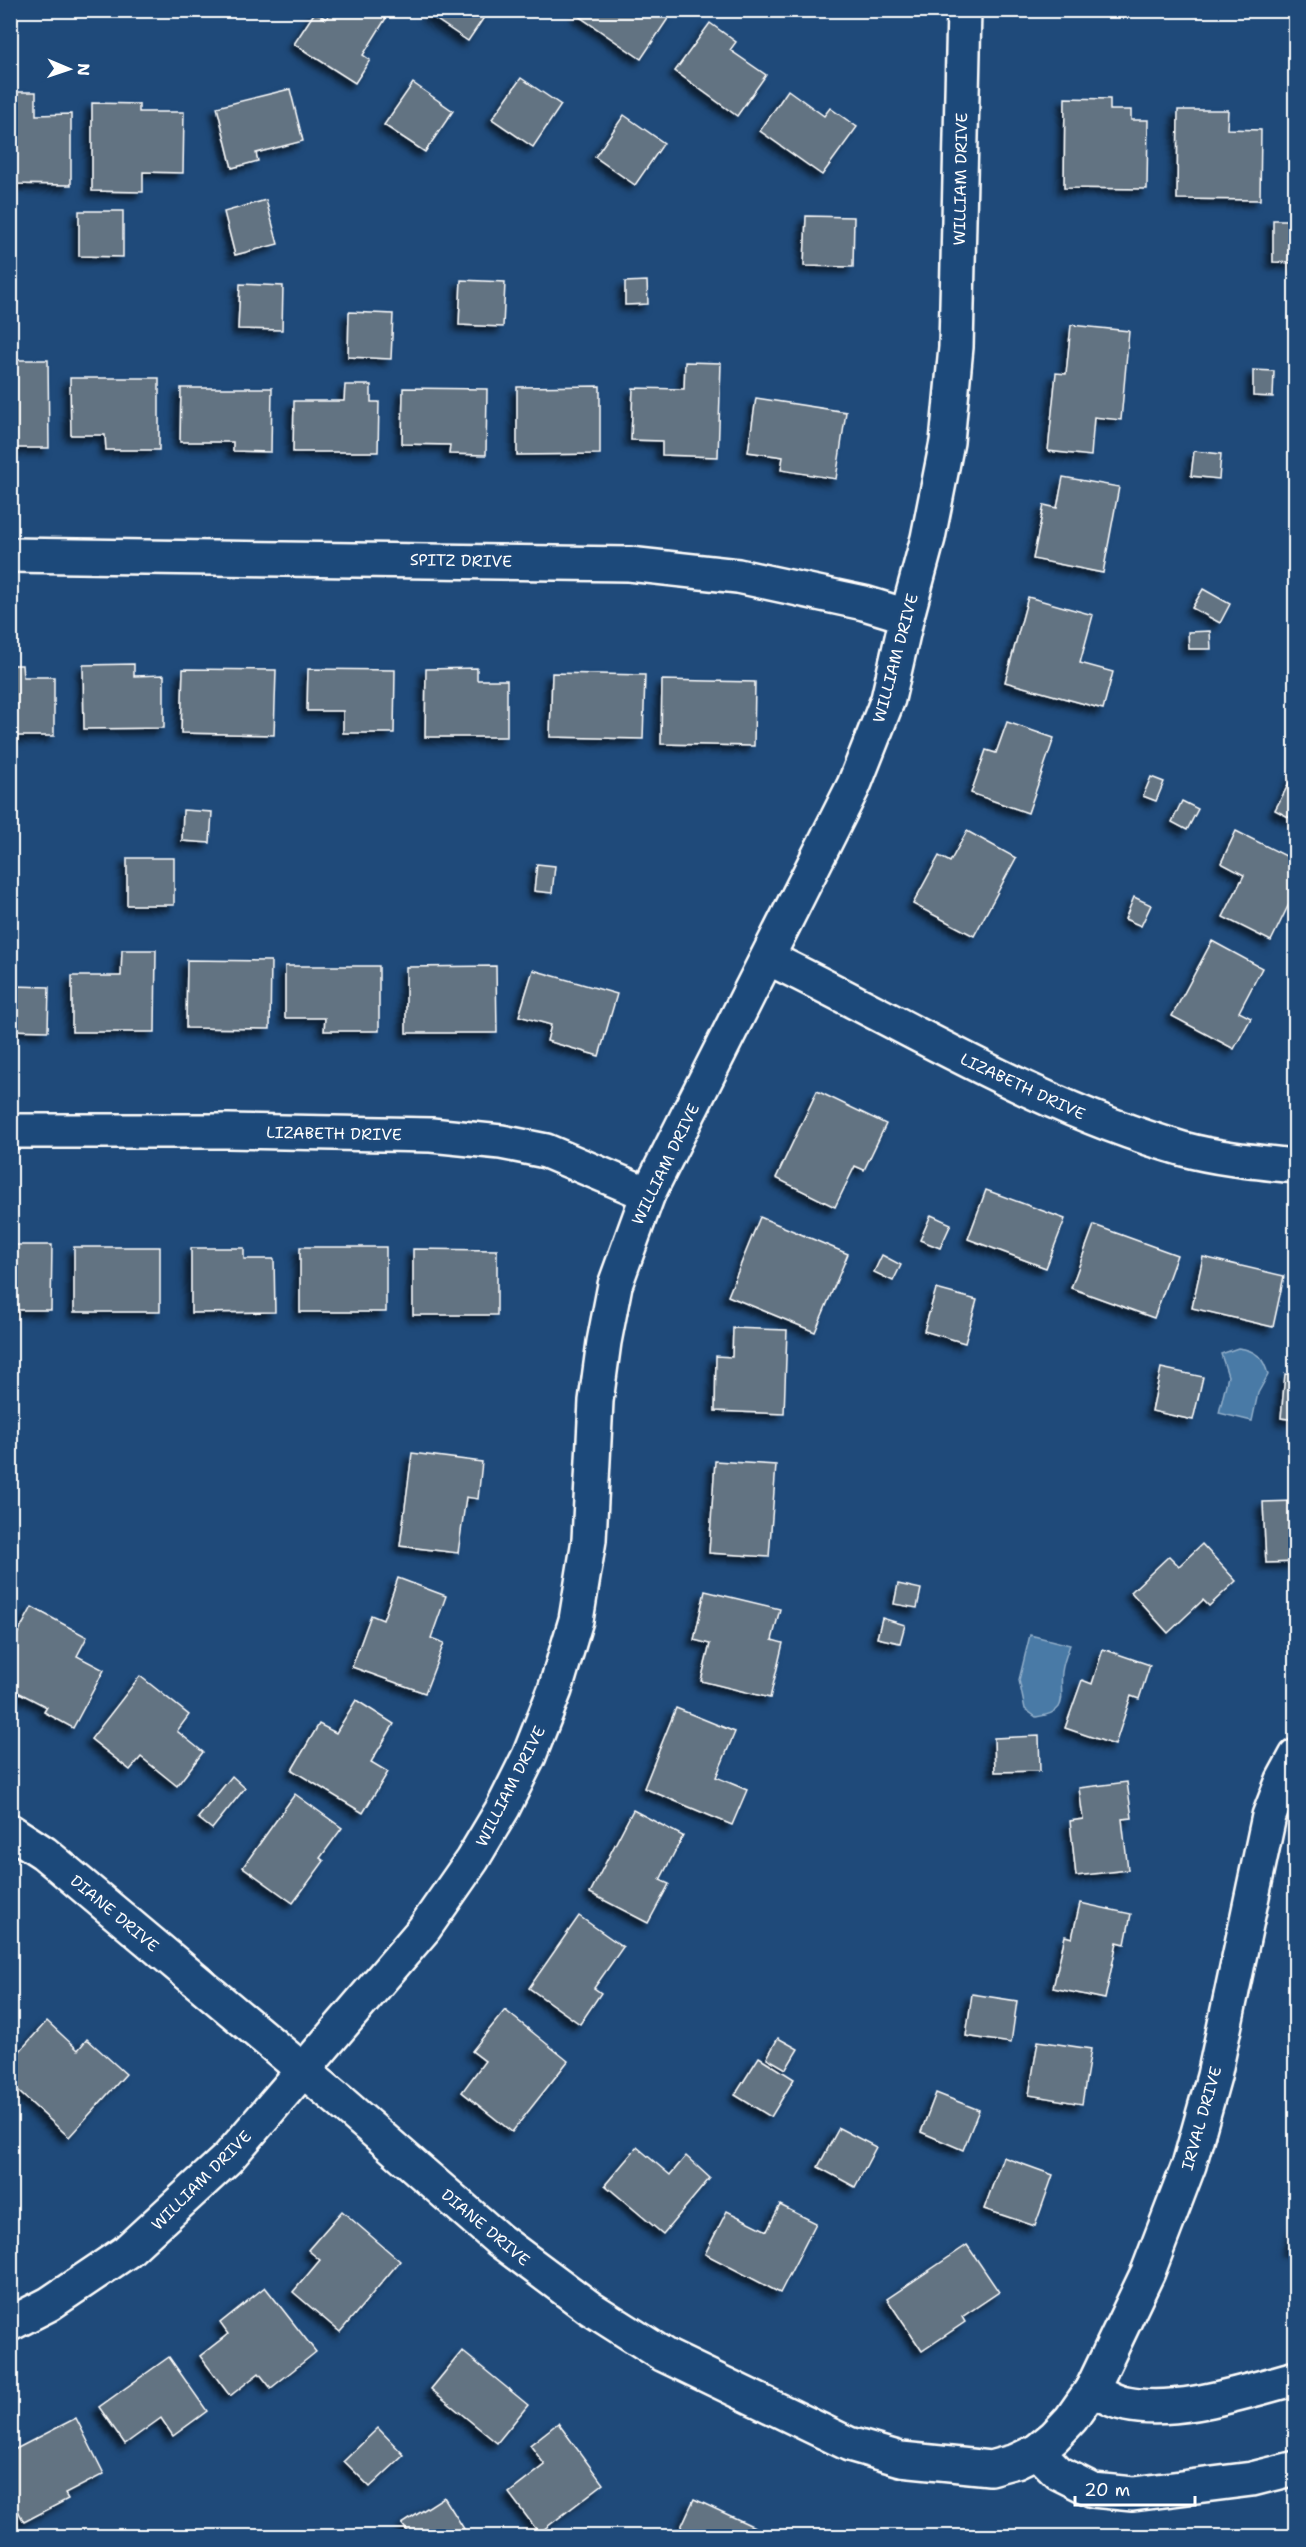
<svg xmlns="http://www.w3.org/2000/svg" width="1306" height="2547" viewBox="0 0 1306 2547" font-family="'Shantell Sans',sans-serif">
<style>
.water{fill:#497aa6;stroke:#92afca;stroke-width:1.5}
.building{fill:#627382;stroke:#fff;stroke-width:1.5;filter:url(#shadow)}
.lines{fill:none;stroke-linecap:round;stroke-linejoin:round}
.minor-casing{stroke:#fff;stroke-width:38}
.minor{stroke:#1f4a7a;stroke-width:33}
.labels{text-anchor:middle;stroke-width:6;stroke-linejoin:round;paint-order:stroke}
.street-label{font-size:16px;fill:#fff;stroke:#1f4a7a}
</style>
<defs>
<filter id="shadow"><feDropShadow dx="-5.5" dy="5.5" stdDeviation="3" flood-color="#0009"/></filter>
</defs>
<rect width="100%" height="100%" fill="#1f4a7a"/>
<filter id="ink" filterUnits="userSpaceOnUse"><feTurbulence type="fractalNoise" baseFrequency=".0167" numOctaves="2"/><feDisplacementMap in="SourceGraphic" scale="12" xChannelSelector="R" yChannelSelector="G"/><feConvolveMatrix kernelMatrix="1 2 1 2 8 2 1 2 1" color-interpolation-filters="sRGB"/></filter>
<g filter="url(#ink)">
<g class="water">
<path d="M 1238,1348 C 1256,1350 1264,1358 1268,1375 L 1258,1393 L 1252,1421 L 1219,1413 L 1228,1376 L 1221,1354 Z"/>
<path d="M 1030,1635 L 1070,1645 C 1067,1653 1063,1663 1062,1672 C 1059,1698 1071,1712 1036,1717 L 1025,1709 L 1019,1680 Z"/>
</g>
<g class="building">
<path d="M 332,10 L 381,10 L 388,15 L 363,55 L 370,60 L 355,83 L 294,44 L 315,12 L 326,19 Z"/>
<path d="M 430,10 L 489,10 L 468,41 L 428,14 Z"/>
<path d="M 580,10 L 672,10 L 673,11 L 641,59 L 577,15 Z"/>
<path d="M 710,23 L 736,42 L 730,50 L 766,75 L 737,116 L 675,71 Z"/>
<path d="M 521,78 L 561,105 L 533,147 L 492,119 Z"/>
<path d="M 413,83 L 453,111 L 425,152 L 384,125 Z"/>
<path d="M 290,89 L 303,141 L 256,153 L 258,161 L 232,168 L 217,107 Z"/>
<path d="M 788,90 L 824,116 L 830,108 L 857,127 L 822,175 L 760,131 Z"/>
<path d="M 10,92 L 36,92 L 36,115 L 71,114 L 71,185 L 10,184 Z"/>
<path d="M 1065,98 L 1110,99 L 1110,110 L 1131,110 L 1131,120 L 1148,120 L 1147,189 L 1064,188 Z"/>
<path d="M 92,103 L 139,104 L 139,112 L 184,112 L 183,173 L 143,172 L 143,192 L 92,191 Z"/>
<path d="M 1178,110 L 1228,110 L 1227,129 L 1261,130 L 1260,200 L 1177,199 Z"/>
<path d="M 624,115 L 664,143 L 635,185 L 595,157 Z"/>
<path d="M 266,200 L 278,244 L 235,255 L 224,212 Z"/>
<path d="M 79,211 L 123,211 L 123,257 L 79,256 Z"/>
<path d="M 806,216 L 854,217 L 853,267 L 804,266 Z"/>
<path d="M 1273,220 L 1296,220 L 1296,263 L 1273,262 Z"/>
<path d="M 461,280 L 505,282 L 503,327 L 459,325 Z"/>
<path d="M 647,281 L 648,304 L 625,305 L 625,282 Z"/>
<path d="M 240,284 L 283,286 L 282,330 L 238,329 Z"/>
<path d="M 349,312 L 393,314 L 391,359 L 348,357 Z"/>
<path d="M 1071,325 L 1129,331 L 1121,420 L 1094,417 L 1091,456 L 1048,451 L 1056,373 L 1066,374 Z"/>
<path d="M 10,360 L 48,360 L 49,448 L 10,448 Z"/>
<path d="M 685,362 L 721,363 L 718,457 L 662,455 L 662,441 L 631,440 L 633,388 L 684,389 Z"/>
<path d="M 1253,370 L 1274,371 L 1273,397 L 1253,396 Z"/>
<path d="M 70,378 L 159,378 L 159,450 L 106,450 L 105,435 L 71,435 Z"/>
<path d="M 345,385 L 371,385 L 371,402 L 379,402 L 378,452 L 293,452 L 294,401 L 344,401 Z"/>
<path d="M 600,386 L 600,454 L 517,455 L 517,387 Z"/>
<path d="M 181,388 L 272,388 L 271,452 L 233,451 L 233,442 L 180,442 Z"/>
<path d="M 403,388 L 487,389 L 486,455 L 449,454 L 450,445 L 402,444 Z"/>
<path d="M 756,398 L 846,412 L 836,479 L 781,470 L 783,457 L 748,452 Z"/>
<path d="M 1194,451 L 1221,454 L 1219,479 L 1191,476 Z"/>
<path d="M 1063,477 L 1119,487 L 1103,573 L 1033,559 L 1044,505 L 1057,508 Z"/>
<path d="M 1203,589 L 1230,604 L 1220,623 L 1192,608 Z"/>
<path d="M 1028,597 L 1093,615 L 1080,663 L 1113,672 L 1103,709 L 1005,682 Z"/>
<path d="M 1210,631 L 1211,649 L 1189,649 L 1188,632 Z"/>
<path d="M 134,664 L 134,676 L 164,675 L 164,728 L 84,729 L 83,665 Z"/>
<path d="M 10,665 L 22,665 L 23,677 L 54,677 L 54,736 L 10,736 Z"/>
<path d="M 477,668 L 477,680 L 507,680 L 507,737 L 425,737 L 426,669 Z"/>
<path d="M 183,669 L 276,670 L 274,735 L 181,733 Z"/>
<path d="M 308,669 L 395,670 L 394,733 L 343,733 L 343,711 L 307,711 Z"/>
<path d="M 552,673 L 645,675 L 643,739 L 550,737 Z"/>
<path d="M 662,680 L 755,682 L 754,746 L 661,744 Z"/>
<path d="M 1007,722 L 1054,738 L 1028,813 L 971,793 L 986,750 L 996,753 Z"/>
<path d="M 1296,770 L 1296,821 L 1275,810 Z"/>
<path d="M 1151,777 L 1164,782 L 1156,801 L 1143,796 Z"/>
<path d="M 1182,801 L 1198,809 L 1187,830 L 1172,822 Z"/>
<path d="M 183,810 L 212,812 L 210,843 L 182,841 Z"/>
<path d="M 967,831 L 1016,858 L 974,936 L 913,904 L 939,856 L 950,862 Z"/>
<path d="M 1236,831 L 1296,861 L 1296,899 L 1292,898 L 1271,941 L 1223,917 L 1244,875 L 1221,863 Z"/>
<rect x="127" y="858" width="47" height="47"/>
<path d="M 537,864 L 555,866 L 552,893 L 534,891 Z"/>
<path d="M 1134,897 L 1151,905 L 1141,926 L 1125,919 Z"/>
<path d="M 1212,941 L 1262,968 L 1239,1012 L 1251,1018 L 1234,1049 L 1172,1016 Z"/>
<path d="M 122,950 L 156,950 L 155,1032 L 72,1032 L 72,976 L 121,976 Z"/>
<path d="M 187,960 L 271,961 L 270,1029 L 186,1028 Z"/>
<path d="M 10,962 L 14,962 L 14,986 L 49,987 L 48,1031 L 10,1030 Z"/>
<path d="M 285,966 L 379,966 L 379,1031 L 324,1031 L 325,1018 L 285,1018 Z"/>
<path d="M 496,966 L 497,1033 L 406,1033 L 406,967 Z"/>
<path d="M 533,970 L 617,994 L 599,1056 L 547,1041 L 551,1025 L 519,1016 Z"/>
<path d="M 817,1091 L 886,1124 L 864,1170 L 855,1166 L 835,1207 L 776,1178 Z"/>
<path d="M 986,1190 L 1065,1219 L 1046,1268 L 968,1239 Z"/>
<path d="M 931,1215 L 951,1224 L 940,1248 L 920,1240 Z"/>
<path d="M 760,1217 L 848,1254 L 815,1332 L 728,1296 Z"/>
<path d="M 1094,1225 L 1177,1255 L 1154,1318 L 1071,1288 Z"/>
<path d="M 10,1245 L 52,1245 L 51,1310 L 10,1310 Z"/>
<rect x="74" y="1247" width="86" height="65"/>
<rect x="300" y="1247" width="86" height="65"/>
<path d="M 191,1248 L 244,1248 L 244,1259 L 274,1259 L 275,1312 L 191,1313 Z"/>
<path d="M 413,1249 L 497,1250 L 497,1315 L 413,1315 Z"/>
<path d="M 882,1255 L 901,1265 L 893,1281 L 874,1272 Z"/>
<path d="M 1203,1257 L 1284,1276 L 1273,1327 L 1192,1308 Z"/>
<path d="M 936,1289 L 977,1300 L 965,1343 L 924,1331 Z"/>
<path d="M 733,1328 L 787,1330 L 784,1414 L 715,1411 L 716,1356 L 732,1357 Z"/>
<path d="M 1161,1368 L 1203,1377 L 1193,1420 L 1152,1411 Z"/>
<path d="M 1285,1374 L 1296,1375 L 1296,1420 L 1281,1418 Z"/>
<path d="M 412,1453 L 482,1462 L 478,1499 L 466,1497 L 458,1553 L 400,1546 Z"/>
<path d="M 715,1461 L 776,1465 L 769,1557 L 709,1553 Z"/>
<path d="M 1296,1501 L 1296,1562 L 1266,1563 L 1263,1502 Z"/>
<path d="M 1202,1544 L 1236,1581 L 1209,1606 L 1203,1600 L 1168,1633 L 1131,1592 L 1169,1556 L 1179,1566 Z"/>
<path d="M 398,1578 L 446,1596 L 431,1638 L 444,1643 L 425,1693 L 352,1667 L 371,1615 L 383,1620 Z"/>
<path d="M 898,1584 L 921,1589 L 917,1608 L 894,1604 Z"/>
<path d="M 705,1591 L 780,1609 L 772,1640 L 783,1643 L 770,1698 L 701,1681 L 710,1644 L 694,1640 Z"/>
<path d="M 32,1607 L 87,1637 L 77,1656 L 104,1670 L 73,1728 L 44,1712 L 47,1707 L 10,1688 L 10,1648 Z"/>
<path d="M 882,1618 L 905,1625 L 900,1643 L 877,1638 Z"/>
<path d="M 1103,1649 L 1150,1665 L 1139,1699 L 1131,1696 L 1115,1745 L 1065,1728 L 1082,1680 L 1092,1684 Z"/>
<path d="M 140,1676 L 189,1715 L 177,1731 L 203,1752 L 177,1786 L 141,1757 L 130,1770 L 91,1739 Z"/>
<path d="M 356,1700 L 394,1724 L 371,1762 L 388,1772 L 363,1813 L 292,1770 L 319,1724 L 336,1733 Z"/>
<path d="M 676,1708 L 735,1732 L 716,1777 L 747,1790 L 732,1825 L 644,1788 Z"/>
<path d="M 1039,1736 L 1040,1771 L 995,1772 L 994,1738 Z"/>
<path d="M 232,1776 L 245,1788 L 212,1829 L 198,1818 Z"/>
<path d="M 1127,1782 L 1132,1818 L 1122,1819 L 1128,1870 L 1076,1876 L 1070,1821 L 1083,1819 L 1079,1788 Z"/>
<path d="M 295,1794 L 342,1828 L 320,1858 L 324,1861 L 293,1903 L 243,1867 Z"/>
<path d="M 633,1810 L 683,1836 L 660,1880 L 669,1884 L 648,1923 L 590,1893 Z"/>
<path d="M 1080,1903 L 1131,1914 L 1125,1944 L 1117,1942 L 1105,1999 L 1053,1988 L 1065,1936 L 1072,1938 Z"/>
<path d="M 579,1916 L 623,1947 L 594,1988 L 601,1993 L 580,2024 L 529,1988 Z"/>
<path d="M 972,1994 L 1017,2001 L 1011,2043 L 966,2036 Z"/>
<path d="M 505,2010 L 568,2061 L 512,2132 L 462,2092 L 485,2061 L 472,2051 Z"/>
<path d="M 47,2021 L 78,2050 L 87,2039 L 126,2074 L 69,2137 L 10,2084 L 10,2062 Z"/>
<path d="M 778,2038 L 798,2049 L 786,2069 L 767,2058 Z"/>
<path d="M 1038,2041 L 1091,2049 L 1082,2104 L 1029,2095 Z"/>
<path d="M 759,2057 L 794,2079 L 771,2117 L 735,2095 Z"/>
<path d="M 936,2093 L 979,2110 L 963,2150 L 921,2132 Z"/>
<path d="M 839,2128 L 876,2147 L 855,2187 L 818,2167 Z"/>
<path d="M 637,2147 L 670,2175 L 686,2156 L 710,2178 L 663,2234 L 605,2185 Z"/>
<path d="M 1003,2157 L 1053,2175 L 1035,2226 L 984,2209 Z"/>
<path d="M 780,2205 L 816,2223 L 780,2293 L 705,2254 L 727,2211 L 767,2231 Z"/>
<path d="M 342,2211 L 400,2261 L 340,2332 L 293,2292 L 320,2260 L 308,2250 Z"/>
<path d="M 1296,2224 L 1296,2252 L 1288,2250 Z"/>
<path d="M 967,2245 L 999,2292 L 962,2317 L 965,2322 L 922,2351 L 887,2299 Z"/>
<path d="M 265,2287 L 316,2352 L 271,2388 L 259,2373 L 230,2396 L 200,2356 L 228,2334 L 220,2323 Z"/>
<path d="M 462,2351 L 528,2405 L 497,2443 L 431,2389 Z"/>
<path d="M 169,2357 L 207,2411 L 173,2436 L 161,2418 L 125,2444 L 99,2407 Z"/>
<path d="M 76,2418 L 104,2474 L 65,2494 L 68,2499 L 24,2522 L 10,2495 L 10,2452 Z"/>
<path d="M 558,2423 L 603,2484 L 539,2533 L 509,2493 L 545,2465 L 530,2445 Z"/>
<path d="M 378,2428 L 404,2455 L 370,2487 L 344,2461 Z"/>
<path d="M 444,2497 L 466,2532 L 460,2536 L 411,2536 L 402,2524 Z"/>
<path d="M 694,2499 L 774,2536 L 677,2536 Z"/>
</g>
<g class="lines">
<defs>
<g id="minor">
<path d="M 10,555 L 629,564 L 738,576 L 864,603 L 907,616"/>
<path d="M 768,958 C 905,1024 1036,1107 1183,1149 C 1220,1159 1258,1162 1296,1166"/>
<path d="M 10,1131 L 228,1131 L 431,1135 L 501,1142 L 546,1151 L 648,1194"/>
<path d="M 10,1831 L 44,1853 L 342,2103 L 499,2240 L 590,2308 L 664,2355 L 849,2444 L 901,2459 L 990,2468 L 1016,2461 L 1037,2451 L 1054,2437 L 1071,2419 L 1092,2389 L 1148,2272 L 1189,2165 L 1214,2076 L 1269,1816 L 1283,1780 L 1296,1756"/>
<path d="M 10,2324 L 49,2304 L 126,2252 L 228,2158 L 424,1929 L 472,1860 L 503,1808 L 529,1756 L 555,1690 L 576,1620 L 589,1540 L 596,1401 L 604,1342 L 615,1285 L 648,1194 L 854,785 L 888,699 L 907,616 L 928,538 L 947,442 L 956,347 L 964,10"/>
<path d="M 1092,2389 C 1103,2395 1114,2402 1126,2404 C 1177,2415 1246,2391 1296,2378"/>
<path d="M 1037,2451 L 1059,2473 L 1093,2490 L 1133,2494 L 1252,2479 L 1296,2468"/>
</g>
</defs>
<use href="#minor" class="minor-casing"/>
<use href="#minor" class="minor"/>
</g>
</g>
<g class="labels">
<g class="street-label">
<text transform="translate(960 179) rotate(-89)" y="6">WILLIAM DRIVE</text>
<text transform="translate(461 560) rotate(1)" y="6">SPITZ DRIVE</text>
<text transform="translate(895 658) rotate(-75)" y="6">WILLIAM DRIVE</text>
<text transform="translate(1023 1086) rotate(25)" y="6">LIZABETH DRIVE</text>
<text transform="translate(334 1133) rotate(1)" y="6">LIZABETH DRIVE</text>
<text transform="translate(665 1164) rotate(-64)" y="6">WILLIAM DRIVE</text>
<text transform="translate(510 1786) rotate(-63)" y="6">WILLIAM DRIVE</text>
<text transform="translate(115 1913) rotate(40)" y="6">DIANE DRIVE</text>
<text transform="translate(1201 2118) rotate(-74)" y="6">IRVAL DRIVE</text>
<text transform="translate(201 2180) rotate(-45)" y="6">WILLIAM DRIVE</text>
<text transform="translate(486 2227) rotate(40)" y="6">DIANE DRIVE</text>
</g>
</g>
<rect width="1306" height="2547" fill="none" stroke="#1f4a7a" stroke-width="36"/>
<rect x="18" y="18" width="1270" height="2511" fill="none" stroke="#fff" stroke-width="2" filter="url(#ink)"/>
<g transform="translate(69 69) rotate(92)" stroke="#1f4a7a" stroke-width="4.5" paint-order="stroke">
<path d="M0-4.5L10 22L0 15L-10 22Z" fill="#ffffff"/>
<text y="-9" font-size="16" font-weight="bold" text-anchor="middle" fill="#ffffff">N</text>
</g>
<path d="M1075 2496v9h120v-9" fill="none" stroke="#ffffff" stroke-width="3"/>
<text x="1084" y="2496" font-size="18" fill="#ffffff" stroke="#1f4a7a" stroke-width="4.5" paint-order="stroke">20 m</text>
</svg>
